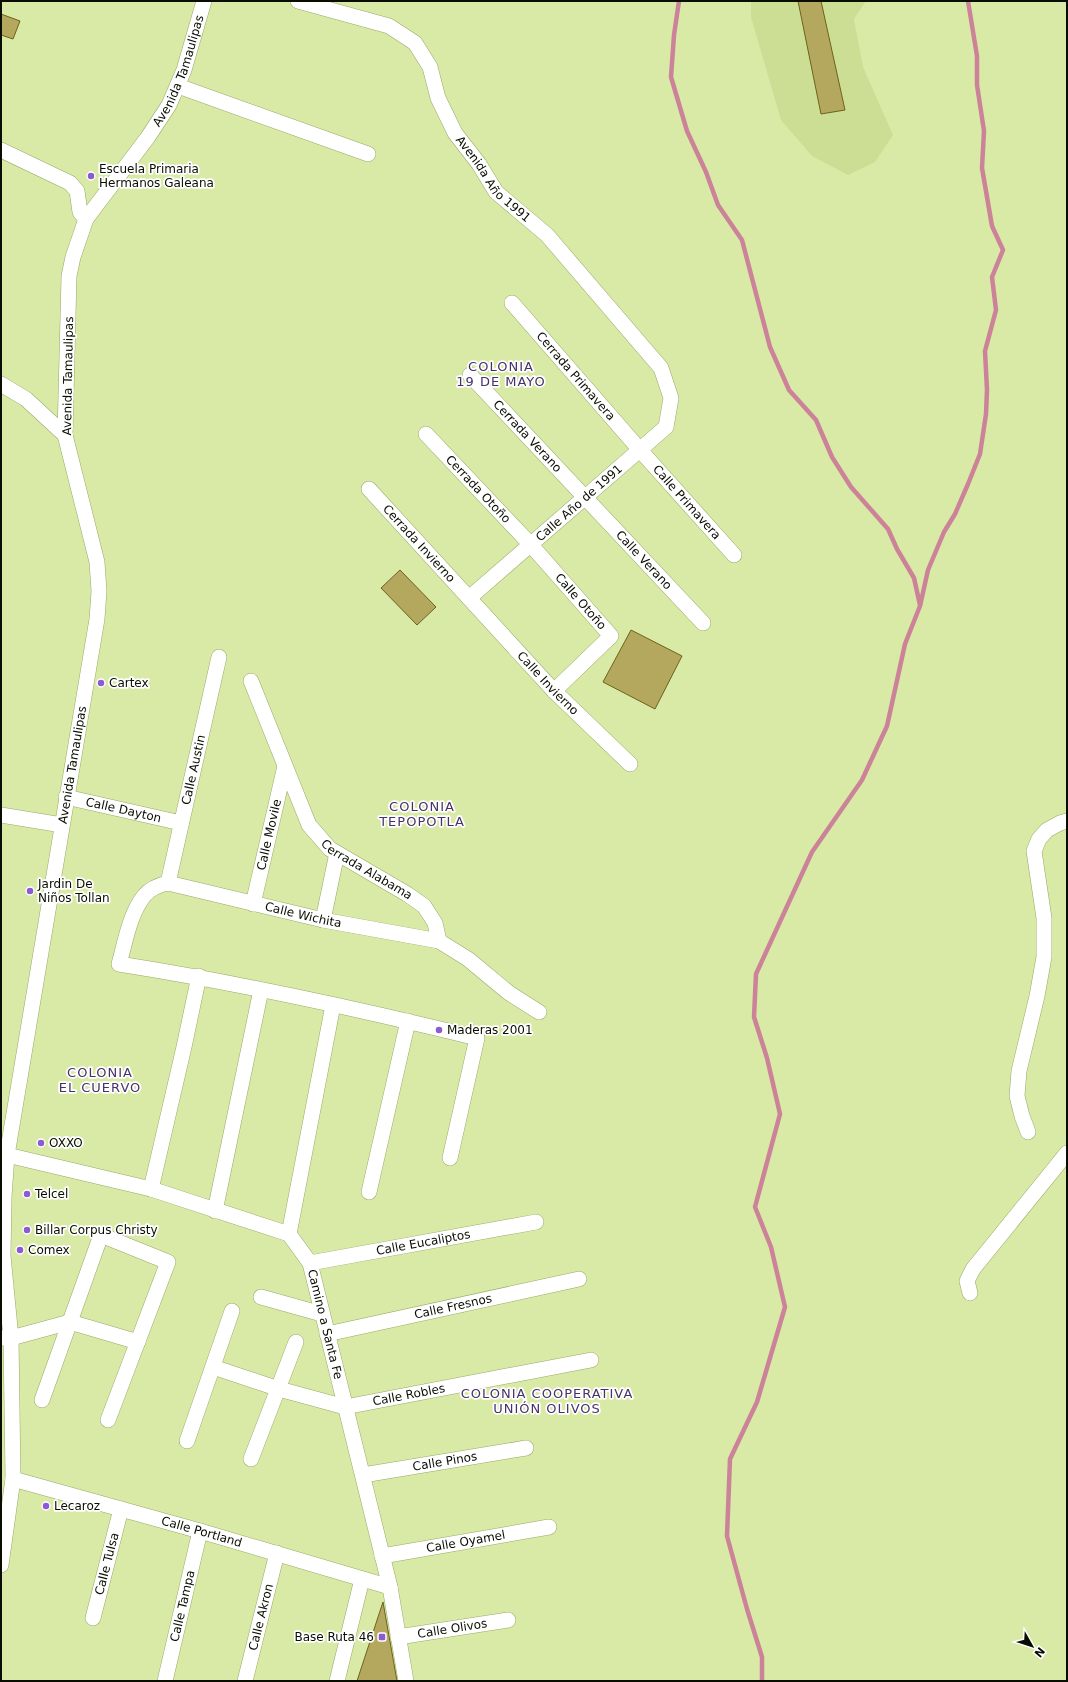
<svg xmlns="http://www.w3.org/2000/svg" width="1068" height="1682" viewBox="0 0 1068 1682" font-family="'DejaVu Sans',sans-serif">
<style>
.built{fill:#ccde93}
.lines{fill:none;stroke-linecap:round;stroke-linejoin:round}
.stream{stroke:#cc8299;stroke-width:4.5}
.building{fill:#b4a75e;stroke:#6e621b}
.minor-casing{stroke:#9aa968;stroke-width:16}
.minor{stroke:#fff;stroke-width:15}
.poi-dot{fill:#8c5ad3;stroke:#fff;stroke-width:1.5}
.labels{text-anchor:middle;stroke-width:3.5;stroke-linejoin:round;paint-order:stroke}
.street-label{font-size:12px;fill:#090d00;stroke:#fff}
.poi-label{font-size:12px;fill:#090d00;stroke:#fff;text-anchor:start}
.neighbourhood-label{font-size:13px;letter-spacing:1px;fill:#47306b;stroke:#fff}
</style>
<rect width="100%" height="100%" fill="#d8eaa5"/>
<path class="built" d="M 751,1 L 866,1 L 854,19 L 863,67 L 893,135 L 875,162 L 848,175 L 812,156 L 781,120 L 751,17 Z"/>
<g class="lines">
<g class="stream">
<path d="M 679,1 L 674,35 L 671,77 L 687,131 L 706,172 L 718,205 L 742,240 L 770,347 L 789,390 L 816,420 L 832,457 L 851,487 L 888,529 L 897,549 L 914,578 L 920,605"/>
<path d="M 762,1681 L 762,1657 L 747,1609 L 727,1536 L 730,1459 L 757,1402 L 785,1307 L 771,1247 L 755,1207 L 780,1114 L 767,1058 L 754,1017 L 756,974 L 812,852 L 862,780 L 887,726 L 905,644 L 920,606 L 928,570 L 944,532 L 955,514 L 968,484 L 980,454 L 986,414 L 987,390 L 985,351 L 996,310 L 992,277 L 1003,250 L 992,226 L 982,168 L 984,131 L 977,85 L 977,56 L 968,1"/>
</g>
</g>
<g class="building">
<path d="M 798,1 L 821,1 L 845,110 L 821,114 Z"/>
<path d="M 1,14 L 20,21 L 13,39 L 1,35 Z"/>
<path d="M 400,570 L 436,607 L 417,625 L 381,588 Z"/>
<path d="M 631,630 L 682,656 L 655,709 L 603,682 Z"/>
<path d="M 383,1602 L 397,1681 L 357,1681 Z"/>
</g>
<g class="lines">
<defs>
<g id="minor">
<path id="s1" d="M 298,1 L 389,26 L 415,43 L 430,67 L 438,98 L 455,133 L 479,164 L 496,192 L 547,235 L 661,368 L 671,398 L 666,427 L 469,598"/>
<path d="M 178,86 L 368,154"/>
<path d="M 1,150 L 70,183 L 77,191 L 80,212 L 86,219"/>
<path id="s2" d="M 512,303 L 640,450 L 734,555"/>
<path id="s3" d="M 470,375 L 703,623"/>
<path d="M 1,384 L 26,399 L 65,435"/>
<path id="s4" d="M 426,434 L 531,545 L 611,636 L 554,691"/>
<path id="s5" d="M 369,489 L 554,691 L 630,764"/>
<path id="s6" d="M 251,681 L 309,825 L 330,849 L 407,894 L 424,906 L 435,923 L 439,941"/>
<path id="s7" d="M 66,797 L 181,823"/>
<path d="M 1,815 L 62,825"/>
<path d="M 168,883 C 159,885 150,888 144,896 C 130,913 125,943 119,964 C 239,983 359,1009 477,1038 L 450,1158"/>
<path id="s8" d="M 168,883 L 323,920 L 439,941 L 468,959 L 509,993 L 539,1012"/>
<path id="s9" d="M 168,883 L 219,657"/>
<path id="s10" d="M 253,904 L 285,766"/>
<path d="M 323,920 L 337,853"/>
<path d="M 1028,1132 L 1022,1116 L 1017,1096 L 1019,1071 L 1037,996 L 1044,957 L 1044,918 L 1034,851 L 1039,839 L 1047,830 L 1060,823 L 1067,821"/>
<path id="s11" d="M 7,1155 L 151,1189 L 289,1234 L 310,1263 L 390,1587 L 406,1681"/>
<path d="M 151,1189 L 184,1047 L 199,976"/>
<path d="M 369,1192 L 408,1021"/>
<path d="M 215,1211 L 261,990"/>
<path d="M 289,1234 L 333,1005"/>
<path id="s12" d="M 310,1263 L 536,1222"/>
<path d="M 970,1293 L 967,1281 L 973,1269 L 1067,1153"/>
<path d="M 261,1297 L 322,1314"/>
<path id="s13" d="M 327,1334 L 579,1279"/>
<path d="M 2,1338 L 11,1338 L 70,1322 L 138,1342"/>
<path id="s14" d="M 213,1367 L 279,1389 L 345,1407 L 591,1360"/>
<path d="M 42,1400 L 101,1235 L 168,1262 L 108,1420"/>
<path d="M 187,1441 L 232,1311"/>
<path d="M 251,1459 L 296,1342"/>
<path id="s15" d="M 363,1475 L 526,1448"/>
<path id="s16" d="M 13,1479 L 200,1531 L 390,1587"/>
<path id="s17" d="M 382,1556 L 549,1527"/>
<path id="s18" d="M 1,1565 L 13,1479 L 11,1338 L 3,1256 L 4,1197 L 7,1155 L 97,619 L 99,591 L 97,562 L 65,435 L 69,276 L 73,257 L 86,219 L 148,137 L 169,105 L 184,70 L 204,1"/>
<path id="s19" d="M 93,1618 L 121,1509"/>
<path id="s20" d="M 398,1637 L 508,1620"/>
<path id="s21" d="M 165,1681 L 200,1531"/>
<path id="s22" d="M 245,1681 L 277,1553"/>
<path d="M 337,1681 L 362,1579"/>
</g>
</defs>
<use href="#minor" class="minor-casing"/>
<use href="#minor" class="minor"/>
</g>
<g class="poi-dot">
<circle cx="91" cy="176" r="4"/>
<circle cx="101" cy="683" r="4"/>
<circle cx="30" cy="891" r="4"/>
<circle cx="439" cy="1030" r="4"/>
<circle cx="41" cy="1143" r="4"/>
<circle cx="27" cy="1194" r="4"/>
<circle cx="27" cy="1230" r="4"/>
<circle cx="20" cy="1250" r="4"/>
<circle cx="46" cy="1506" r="4"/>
<rect x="378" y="1633" width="8" height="8" rx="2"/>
</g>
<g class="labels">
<g class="street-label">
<text dy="4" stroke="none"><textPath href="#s18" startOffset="1538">Avenida Tamaulipas</textPath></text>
<text dy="4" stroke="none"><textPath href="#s1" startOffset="285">Avenida Año 1991</textPath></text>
<text transform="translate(68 376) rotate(-89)" y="4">Avenida Tamaulipas</text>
<text dy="4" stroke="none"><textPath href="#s2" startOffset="97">Cerrada Primavera</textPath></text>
<text dy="4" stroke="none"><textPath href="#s3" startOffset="84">Cerrada Verano</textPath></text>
<text dy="4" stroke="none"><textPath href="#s4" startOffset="76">Cerrada Otoño</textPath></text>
<text transform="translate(579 503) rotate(-41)" y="4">Calle Año de 1991</text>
<text dy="4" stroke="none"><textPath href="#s2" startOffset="265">Calle Primavera</textPath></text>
<text dy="4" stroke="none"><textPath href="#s5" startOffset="74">Cerrada Invierno</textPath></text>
<text dy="4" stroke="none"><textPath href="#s3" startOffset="254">Calle Verano</textPath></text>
<text dy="4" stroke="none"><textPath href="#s4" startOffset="228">Calle Otoño</textPath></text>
<text dy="4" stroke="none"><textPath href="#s5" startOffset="264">Calle Invierno</textPath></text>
<text dy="4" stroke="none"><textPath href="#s18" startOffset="807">Avenida Tamaulipas</textPath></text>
<text dy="4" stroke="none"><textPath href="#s9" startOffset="116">Calle Austin</textPath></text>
<text dy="4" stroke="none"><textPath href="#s7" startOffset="59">Calle Dayton</textPath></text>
<text dy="4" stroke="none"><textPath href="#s10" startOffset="71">Calle Movile</textPath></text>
<text dy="4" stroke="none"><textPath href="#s6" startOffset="229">Cerrada Alabama</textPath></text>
<text dy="4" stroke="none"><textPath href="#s8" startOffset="139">Calle Wichita</textPath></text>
<text dy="4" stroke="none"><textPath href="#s12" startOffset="115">Calle Eucaliptos</textPath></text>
<text dy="4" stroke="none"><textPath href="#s13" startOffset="129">Calle Fresnos</textPath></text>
<text dy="4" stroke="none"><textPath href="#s11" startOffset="392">Camino a Santa Fe</textPath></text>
<text dy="4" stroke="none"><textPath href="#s14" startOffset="203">Calle Robles</textPath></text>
<text dy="4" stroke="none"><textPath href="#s15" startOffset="83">Calle Pinos</textPath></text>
<text dy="4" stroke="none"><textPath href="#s16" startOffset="196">Calle Portland</textPath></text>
<text dy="4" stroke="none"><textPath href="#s17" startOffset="85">Calle Oyamel</textPath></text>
<text dy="4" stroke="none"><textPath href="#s19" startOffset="56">Calle Tulsa</textPath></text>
<text dy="4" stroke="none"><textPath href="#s21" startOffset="77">Calle Tampa</textPath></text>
<text dy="4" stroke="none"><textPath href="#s22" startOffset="66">Calle Akron</textPath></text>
<text dy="4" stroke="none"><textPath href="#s20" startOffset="55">Calle Olivos</textPath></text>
</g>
<g class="poi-label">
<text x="99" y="173">Escuela Primaria<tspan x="99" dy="14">Hermanos Galeana</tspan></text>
<text x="109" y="687">Cartex</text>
<text x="38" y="888">Jardin De<tspan x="38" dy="14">Niños Tollan</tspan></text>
<text x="447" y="1034">Maderas 2001</text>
<text x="49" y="1147">OXXO</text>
<text x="35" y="1198">Telcel</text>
<text x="35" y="1234">Billar Corpus Christy</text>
<text x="28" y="1254">Comex</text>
<text x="54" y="1510">Lecaroz</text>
<text x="374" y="1641" text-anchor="end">Base Ruta 46</text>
</g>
<g class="neighbourhood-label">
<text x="501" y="371">COLONIA<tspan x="501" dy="15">19 DE MAYO</tspan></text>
<text x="422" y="811">COLONIA<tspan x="422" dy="15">TEPOPOTLA</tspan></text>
<text x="100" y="1077">COLONIA<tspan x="100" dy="15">EL CUERVO</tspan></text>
<text x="547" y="1398">COLONIA COOPERATIVA<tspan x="547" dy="15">UNIÓN OLIVOS</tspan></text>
</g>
</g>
<rect width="1068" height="1682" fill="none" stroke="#090d00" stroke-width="4"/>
<g transform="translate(1032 1646) rotate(129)" stroke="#ffffff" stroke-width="3" paint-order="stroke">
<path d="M0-3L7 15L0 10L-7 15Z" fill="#090d00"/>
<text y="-6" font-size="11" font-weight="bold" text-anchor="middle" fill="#090d00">N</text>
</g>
</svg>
